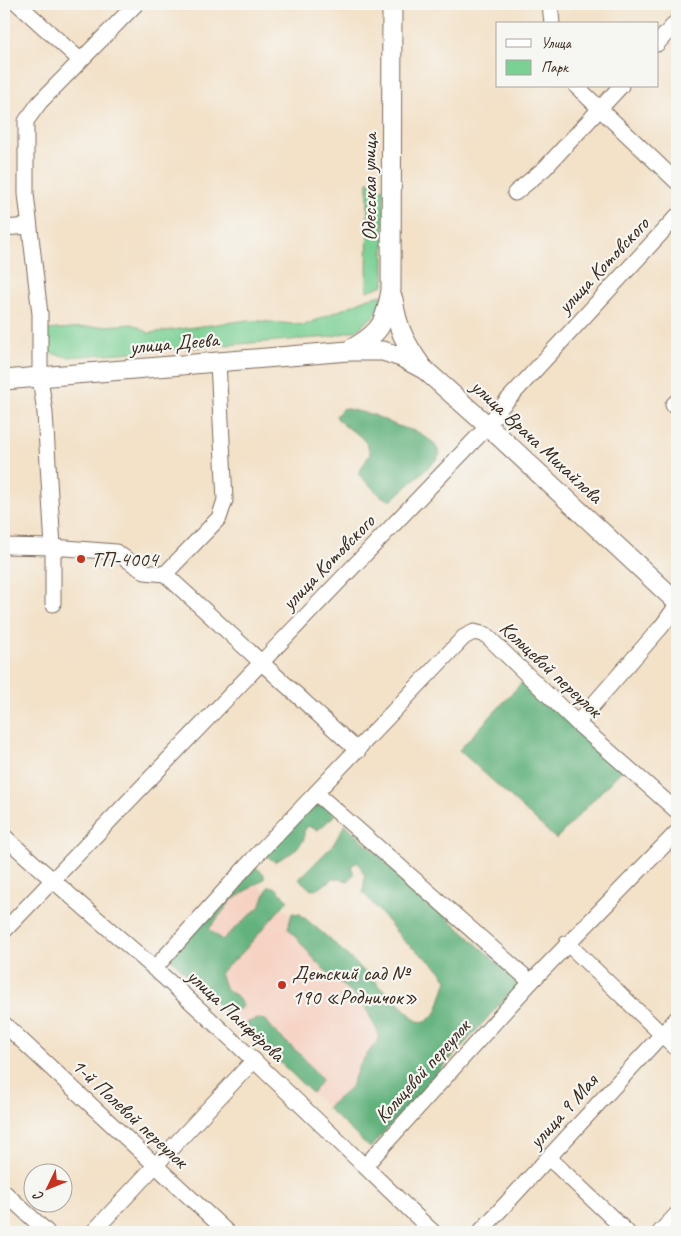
<svg xmlns="http://www.w3.org/2000/svg" width="681" height="1236" viewBox="0 0 681 1236" font-family="Caveat,sans-serif">
<style>
.built{fill:#f6d2c3}
.green{fill:#7bd094;stroke:#5b7d59}
.forest{fill:#64b27e;stroke:#506e4e}
.lines{fill:none;stroke-linecap:round;stroke-linejoin:round}
.minor-casing{stroke:#7b6a5a;stroke-width:17}
.major-casing{stroke:#7b6a5a;stroke-width:21}
.minor{stroke:#fff;stroke-width:15}
.major{stroke:#fff;stroke-width:19}
.poi-dot{fill:#c8321e;stroke:#f6f6f2;stroke-width:2}
.labels{text-anchor:middle;stroke-width:4.5;stroke-linejoin:round;paint-order:stroke}
.street-label{font-size:21px;fill:#3b2a1e;stroke:#f6f6f2}
.poi-label{font-size:21px;fill:#3b2a1e;stroke:#f6f6f2;text-anchor:start}
</style>
<rect width="100%" height="100%" fill="#f6f6f2"/>
<filter id="ink" filterUnits="userSpaceOnUse"><feTurbulence type="fractalNoise" baseFrequency=".02" numOctaves="2"/><feDisplacementMap in="SourceGraphic" scale="10" xChannelSelector="R" yChannelSelector="G"/><feConvolveMatrix kernelMatrix="1 2 1 2 8 2 1 2 1" color-interpolation-filters="sRGB"/></filter>
<filter id="wash" filterUnits="userSpaceOnUse"><feTurbulence type="fractalNoise" baseFrequency=".0096" numOctaves="4" result="noise"/><feDisplacementMap in="SourceGraphic" scale="20" xChannelSelector="R" yChannelSelector="G"/><feGaussianBlur stdDeviation="1.12" result="paint"/><feColorMatrix in="noise" values="0 0 0 0 0 0 0 0 0 0 0 0 0 0 0 0 0 1.4 0 .05"/><feComposite in="paint" operator="in"/></filter>
<g filter="url(#wash)">
<rect width="100%" height="100%" fill="#f3e1c8"/>
<path class="built" d="M 246,873 L 447,1063 L 370,1148 L 170,958 Z"/>
<g class="green">
<path d="M 368,182 L 377,182 L 384,191 L 384,285 L 367,291 Z"/>
<path d="M 383,295 L 377,313 L 357,330 L 329,337 L 68,357 L 45,352 L 44,330 L 133,324 L 149,333 L 248,320 L 305,325 L 369,298 Z"/>
</g>
<g class="forest">
<path d="M 343,408 L 374,415 L 395,425 L 418,432 L 434,443 L 440,454 L 437,459 L 391,501 L 381,496 L 358,474 L 370,454 C 366,431 343,431 336,416 Z"/>
<path d="M 527,677 L 623,769 L 556,839 L 459,750 Z"/>
<path d="M 314,796 L 335,815 L 318,830 L 308,826 L 304,831 L 304,840 L 293,852 L 275,862 L 263,853 Z"/>
<path d="M 345,824 L 519,983 L 370,1148 L 327,1108 L 351,1087 L 359,1065 L 378,1040 L 378,1032 L 363,1003 L 319,965 L 288,928 L 292,913 L 300,914 L 332,941 L 417,1021 L 426,1022 L 437,1011 L 447,980 L 437,967 L 404,941 L 363,892 L 365,876 L 358,862 L 351,866 L 354,874 L 349,881 L 333,878 L 320,888 L 311,890 L 299,879 L 333,845 Z"/>
<path d="M 253,865 L 264,874 L 264,879 L 231,901 L 209,929 L 222,940 L 260,906 L 268,887 L 275,887 L 288,900 L 242,953 L 220,973 L 226,990 L 236,995 L 243,1006 L 239,1009 L 227,1013 L 170,958 Z"/>
<path d="M 258,1019 L 266,1020 L 276,1033 L 301,1055 L 322,1080 L 312,1093 L 246,1030 L 248,1022 Z"/>
</g>
</g>
<g filter="url(#ink)">
<g class="lines">
<defs>
<g id="minor">
<path d="M 18,4 L 80,60"/>
<path d="M 550,4 L 552,24"/>
<path d="M 657,44 L 677,21"/>
<path d="M 576,86 L 677,182"/>
<path d="M 515,193 L 545,168 L 621,86"/>
<path d="M 4,228 L 29,226"/>
<path d="M 677,401 L 673,405 L 677,409"/>
<path d="M 4,546 L 53,547 L 116,552 L 145,572 L 165,574"/>
<path d="M 165,574 L 358,751"/>
<path d="M 165,574 L 219,518 L 225,500 L 218,362"/>
<path d="M 53,604 L 53,547 L 45,413 L 40,377 L 40,314 L 26,194 L 26,121 L 40,102 L 136,4"/>
<path d="M 577,723 L 662,626 L 677,605"/>
<path d="M 316,793 L 531,982"/>
<path d="M 4,836 C 53,882 105,925 155,969 C 250,1054 341,1144 433,1232"/>
<path d="M 4,931 L 488,426 L 502,406 L 677,216"/>
<path d="M 567,943 L 677,1049"/>
<path d="M 154,969 L 253,859 L 464,637 L 474,632 L 486,635 L 577,723 L 677,811"/>
<path d="M 4,1024 L 227,1232"/>
<path d="M 549,1158 L 627,1232"/>
<path d="M 365,1166 L 531,982 L 677,832"/>
<path d="M 4,1192 L 47,1232"/>
<path d="M 93,1232 L 254,1060"/>
<path d="M 480,1232 L 677,1018"/>
<path d="M 660,1232 L 677,1214"/>
</g>
<g id="major">
<path d="M 393,299 C 397,328 405,343 422,367"/>
<path d="M 348,351 C 379,334 385,326 391,290 L 392,4"/>
<path d="M 4,380 L 348,351 L 383,351 L 401,357 L 425,370 L 488,426 L 677,602"/>
</g>
</defs>
<use href="#minor" class="minor-casing"/>
<use href="#major" class="major-casing"/>
<use href="#minor" class="minor"/>
<use href="#major" class="major"/>
</g>
</g>
<g class="poi-dot">
<circle cx="81" cy="559" r="5"/>
<circle cx="282" cy="985" r="5"/>
</g>
<g class="labels">
<g class="street-label">
<text transform="translate(369 187) rotate(-90)" y="7">Одесская улица</text>
<text transform="translate(603 265) rotate(-47)" y="7">улица Котовского</text>
<text transform="translate(174 343) rotate(-5)" y="7">улица Деева</text>
<text transform="translate(537 441) rotate(43)" y="7">улица Врача Михайлова</text>
<text transform="translate(328 562) rotate(-46)" y="7">улица Котовского</text>
<text transform="translate(551 669) rotate(43)" y="7">Кольцевой переулок</text>
<text transform="translate(236 1015) rotate(43)" y="7">улица Панфёрова</text>
<text transform="translate(422 1071) rotate(-48)" y="7">Кольцевой переулок</text>
<text transform="translate(563 1111) rotate(-48)" y="7">улица 9 Мая</text>
<text transform="translate(130 1113) rotate(43)" y="7">1-й Полевой переулок</text>
</g>
<g class="poi-label">
<text x="91" y="566">ТП-4004</text>
<text x="292" y="980">Детский сад №<tspan x="292" dy="24">190 «Родничок»</tspan></text>
</g>
</g>
<rect width="681" height="1236" fill="none" stroke="#f6f6f2" stroke-width="20"/>
<rect x="496" y="22" width="162" height="65" fill="#f6f6f2" stroke="#aba49d"/>
<rect x="506" y="39" width="25" height="8" fill="#ffffff" stroke="#aba49d"/>
<text x="541" y="48" font-size="15" fill="#3b2a1e">Улица</text>
<rect x="506" y="60" width="25" height="15" fill="#7bd094" stroke="#aba49d"/>
<text x="541" y="72" font-size="15" fill="#3b2a1e">Парк</text>
<g transform="translate(48 1188) rotate(227)"><circle r="24" fill="#f6f6f2" stroke="#aba49d"/>
<path d="M0-4L9 19L0 12L-9 19Z" fill="#c8321e"/>
<text y="-8" font-size="14" font-weight="bold" text-anchor="middle" fill="#3b2a1e">С</text>
</g>
</svg>
